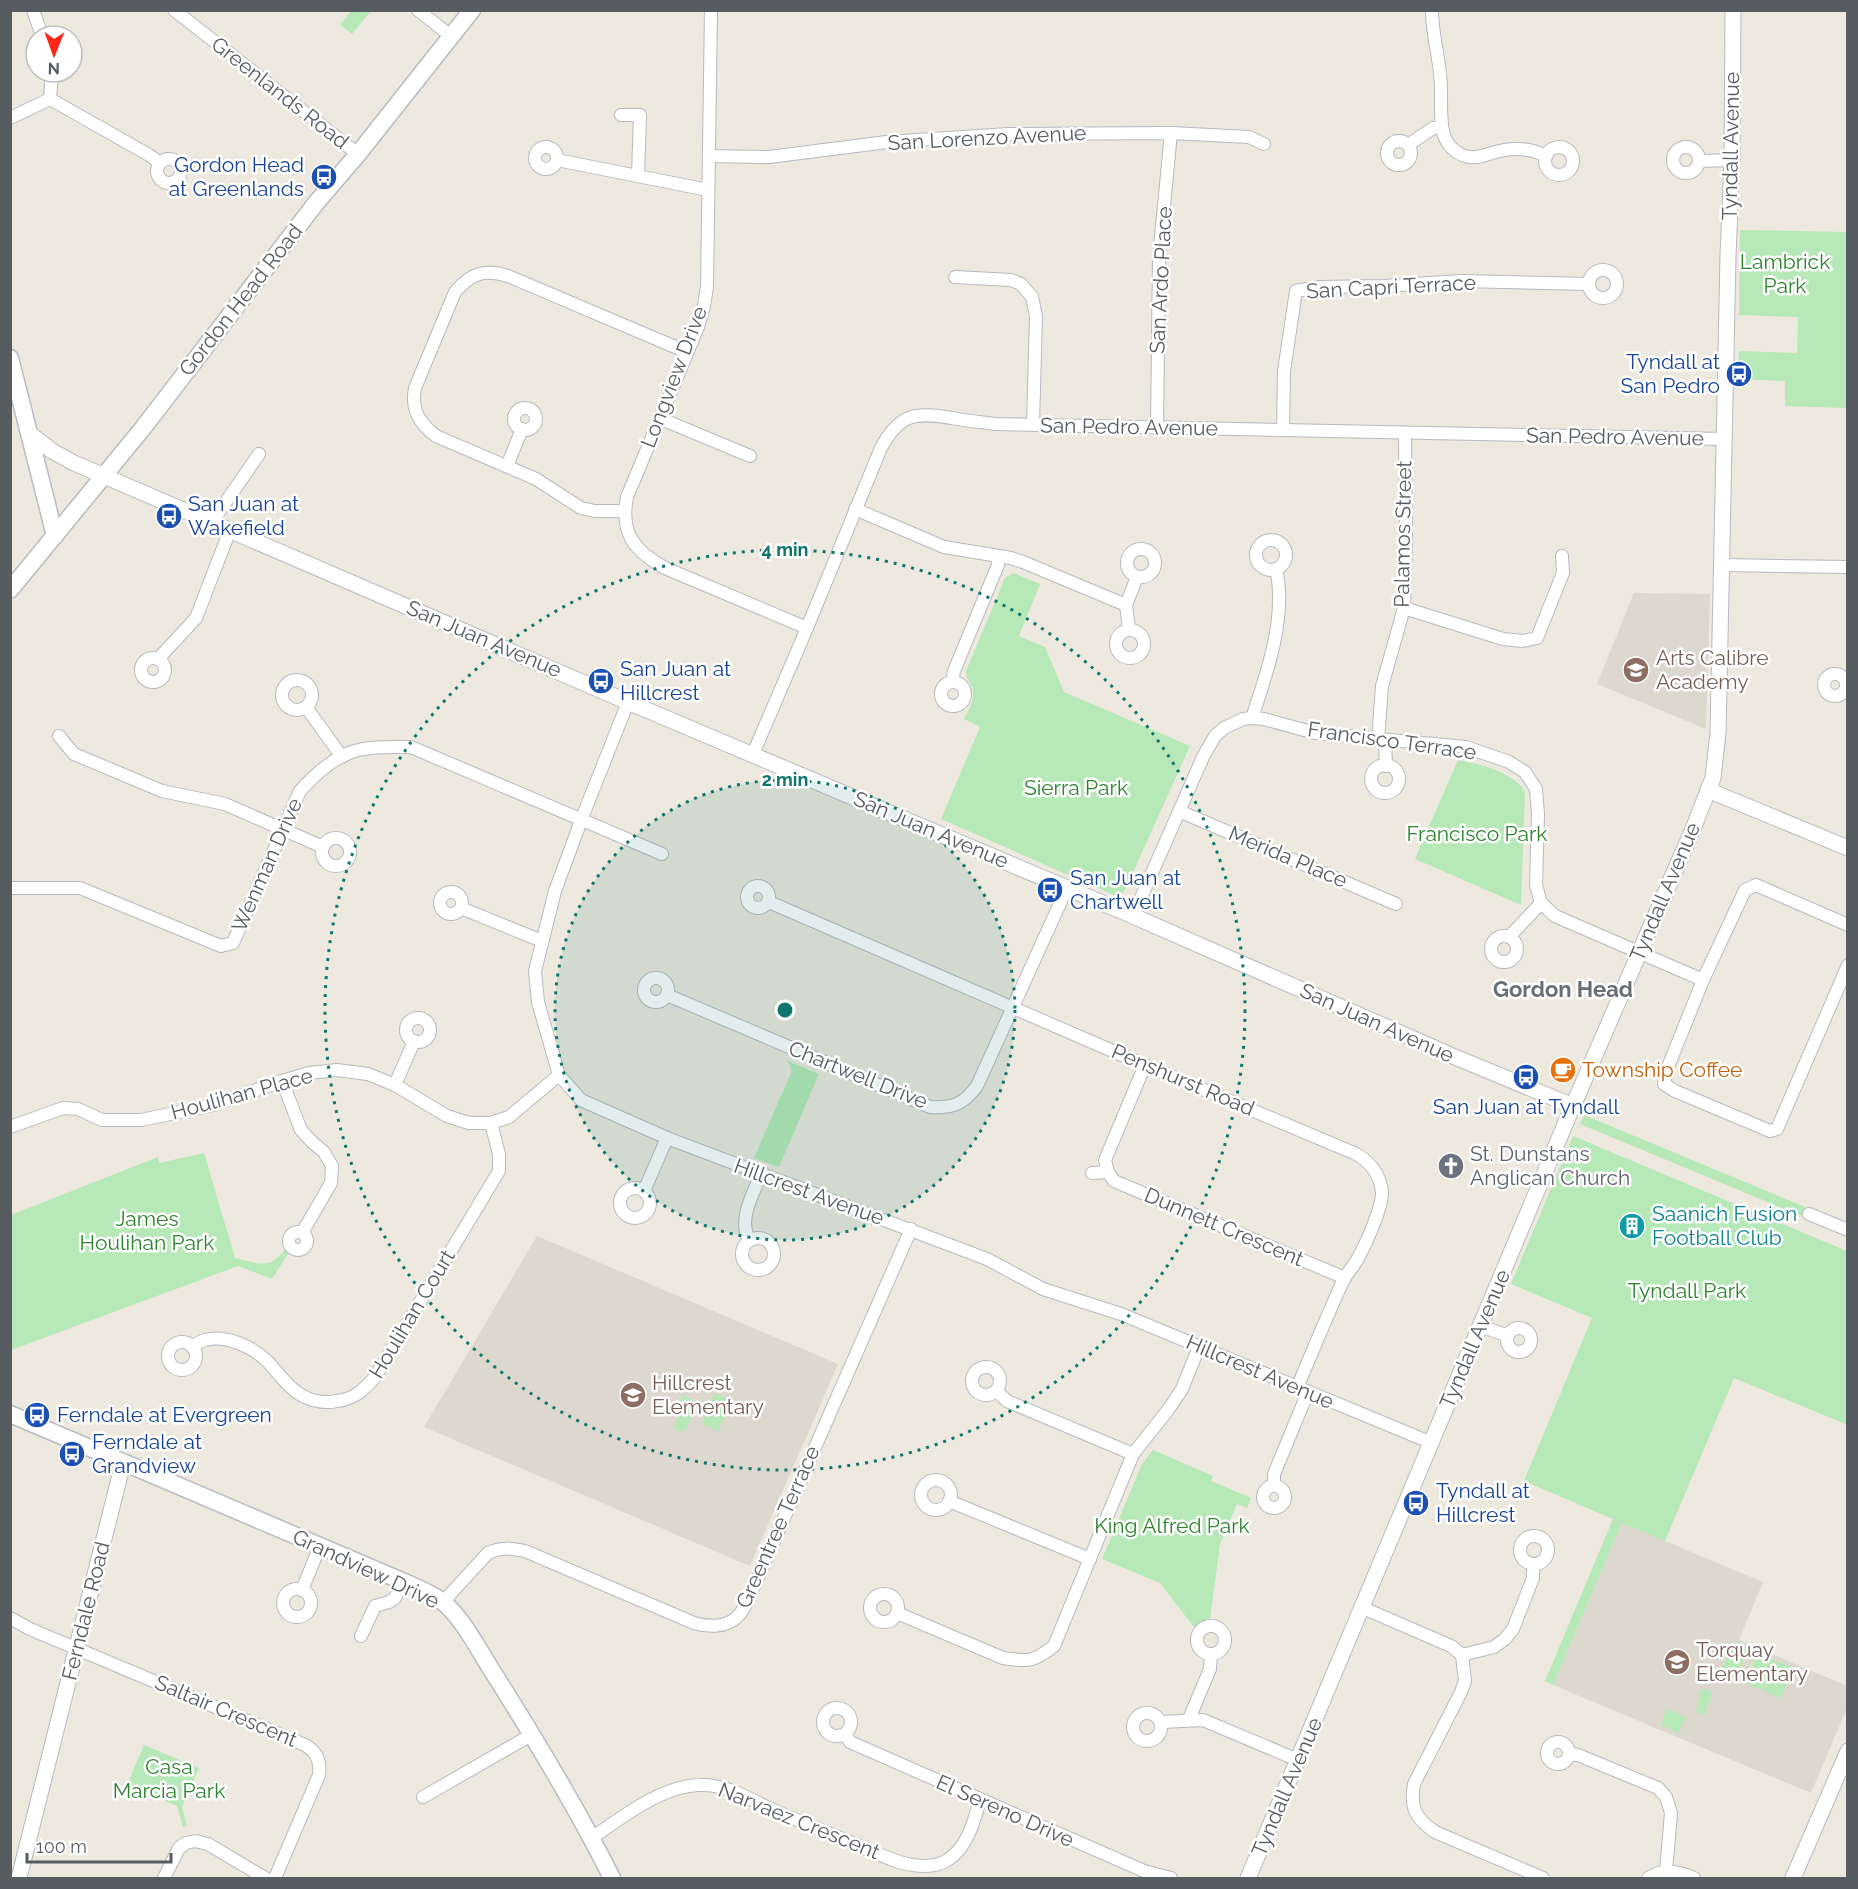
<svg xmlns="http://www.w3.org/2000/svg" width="1858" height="1889" viewBox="0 0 1858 1889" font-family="Raleway,sans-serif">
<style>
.education{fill:#dcd8cd}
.green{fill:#b7e8b7}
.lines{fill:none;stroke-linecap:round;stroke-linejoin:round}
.minor-casing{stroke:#b6babf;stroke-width:14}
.tertiary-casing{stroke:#b6babf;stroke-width:17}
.secondary-casing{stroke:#b7bbc2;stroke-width:19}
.minor{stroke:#fff;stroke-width:12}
.tertiary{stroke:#fff;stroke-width:15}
.secondary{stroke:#fff;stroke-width:16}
.ring{fill:none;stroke:#0f766e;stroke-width:3;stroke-dasharray:3 6}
.labels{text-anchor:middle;stroke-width:5;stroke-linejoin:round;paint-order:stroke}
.street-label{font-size:21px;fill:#575c61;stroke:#fff}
.transit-label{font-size:21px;fill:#164399;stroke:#fff;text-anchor:start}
.park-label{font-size:21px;fill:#2c852e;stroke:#fff}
.education-label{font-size:21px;fill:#785e54;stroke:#fff;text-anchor:start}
.food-label{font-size:21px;fill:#c56008;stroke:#fff;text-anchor:start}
.worship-label{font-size:21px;fill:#5b616d;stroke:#fff;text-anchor:start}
.culture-label{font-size:21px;fill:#0d838f;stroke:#fff;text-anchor:start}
.neighbourhood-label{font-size:22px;font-weight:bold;fill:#686e73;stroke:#fff}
.centre{fill:#0f766e;stroke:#fff;stroke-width:3}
.ring-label{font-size:18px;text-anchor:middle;font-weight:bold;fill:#0f766e;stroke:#fff;stroke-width:5;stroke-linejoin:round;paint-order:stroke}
</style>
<rect width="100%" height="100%" fill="#ede9de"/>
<g class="education">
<path d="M 1634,593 L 1710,594 L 1706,729 L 1597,684 Z"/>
<path d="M 537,1236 L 838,1364 L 750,1566 L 424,1427 Z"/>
<path d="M 1622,1523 L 1763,1582 L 1739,1640 L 1847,1686 L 1847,1708 L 1811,1793 L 1553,1685 Z"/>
</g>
<g class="green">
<path d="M 352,10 L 371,11 L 352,34 L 340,25 Z"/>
<path d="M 1740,230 L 1847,232 L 1847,408 L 1785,406 L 1785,381 L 1738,379 L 1739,351 L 1797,353 L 1798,317 L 1739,315 Z"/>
<path d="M 1013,573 L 1040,584 L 1019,636 L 1045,647 L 1064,692 L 1190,746 L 1125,890 L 1120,895 L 1114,895 L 941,819 L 980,727 L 964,719 C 969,709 977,696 971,685 C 968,679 966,678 966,671 L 1005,578 Z"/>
<path d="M 1458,760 C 1479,764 1514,772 1525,792 L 1521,905 L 1415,859 Z"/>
<path d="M 785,1060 L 819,1074 L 779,1167 L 754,1158 L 791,1073 L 790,1065 Z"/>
<path d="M 1584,1115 L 1805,1207 L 1801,1216 L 1580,1124 Z"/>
<path d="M 1573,1136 L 1847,1251 L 1848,1425 L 1734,1378 L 1665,1541 L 1622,1523 L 1553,1685 L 1545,1681 L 1613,1519 L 1524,1481 L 1592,1318 L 1511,1284 Z"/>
<path d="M 204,1153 L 235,1258 C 257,1263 271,1271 285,1249 L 289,1252 L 272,1279 L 238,1266 L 11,1350 L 11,1215 L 158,1157 L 159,1163 Z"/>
<path d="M 715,1393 L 732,1401 L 718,1431 L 702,1424 Z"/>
<path d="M 683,1395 L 695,1401 C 692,1412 692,1424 682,1432 L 673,1428 L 681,1410 L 679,1402 Z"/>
<path d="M 1153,1450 L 1213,1476 L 1211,1481 L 1251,1498 L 1247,1508 L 1237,1504 L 1220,1544 L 1210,1619 L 1202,1621 L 1194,1627 L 1160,1583 L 1102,1559 L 1142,1464 Z"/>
<path d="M 1739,1642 L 1749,1647 L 1735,1680 L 1720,1674 L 1732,1645 Z"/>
<path d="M 1757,1653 L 1775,1660 L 1762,1690 L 1745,1683 Z"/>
<path d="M 1777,1661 L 1794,1668 L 1781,1698 L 1764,1691 Z"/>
<path d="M 1705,1689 L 1710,1690 L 1712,1696 L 1703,1715 L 1696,1712 L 1700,1692 Z"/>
<path d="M 1667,1709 L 1686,1717 L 1679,1733 L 1661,1725 Z"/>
<path d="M 144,1745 L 199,1768 L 182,1807 L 187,1826 L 183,1827 L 177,1806 L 127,1785 Z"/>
</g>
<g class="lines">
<defs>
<g id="minor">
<path d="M 33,10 L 42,36"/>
<path d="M 174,10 L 358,154"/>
<path d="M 418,10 L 452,37"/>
<path d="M 711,10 L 707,287 L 704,306 L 698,327 L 627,497 C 620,533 634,551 665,568 L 807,628"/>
<path d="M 1432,10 C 1432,33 1438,52 1440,74 C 1443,93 1438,121 1445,138 C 1449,148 1460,156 1470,157 C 1478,158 1485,155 1492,153 C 1511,147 1528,147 1546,156"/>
<path d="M 50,99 L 149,155 L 160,163"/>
<path d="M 621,115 L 640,115 L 638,176"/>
<path d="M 10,118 L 50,99 L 52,72"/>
<circle cx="1399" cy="153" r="12"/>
<path d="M 1408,145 L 1433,128 L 1442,127"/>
<circle cx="1686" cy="160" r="13"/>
<circle cx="1559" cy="161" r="14"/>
<circle cx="546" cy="158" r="11"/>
<path d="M 709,156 L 769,157 L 887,142 L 1008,134 L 1171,133 L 1249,137 L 1264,144"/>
<circle cx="169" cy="171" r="12"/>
<path d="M 557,160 L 708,190"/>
<path d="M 1699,161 L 1732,160"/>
<circle cx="1603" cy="284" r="14"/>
<path d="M 955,277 L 1011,280 L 1021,284 L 1032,297 L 1036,316 L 1033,424"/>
<circle cx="525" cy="419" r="11"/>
<path d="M 659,418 L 750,456"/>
<path d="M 1157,428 L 1159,257 L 1171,133"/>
<path d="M 1283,430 L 1284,371 L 1296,291 L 1320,287 L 1383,286 L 1462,281 L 1589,284"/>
<path d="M 507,466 L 522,429"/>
<path d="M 855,509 L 944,547 L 1011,558 L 1023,562 L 1126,605"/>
<path d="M 624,511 L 595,511 L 581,508 L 536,479 L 436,436 C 419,423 411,410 415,388 L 455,292 C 471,273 484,269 508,276 L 687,352"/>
<path d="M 212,522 L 259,454"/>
<circle cx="1271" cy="555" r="15"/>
<circle cx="1141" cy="563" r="14"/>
<path d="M 1722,565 L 1848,567"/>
<path d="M 1404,608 L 1503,639 L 1523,641 L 1537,638 L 1563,573 L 1562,556"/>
<path d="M 1129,630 L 1126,605 L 1137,577"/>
<circle cx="1130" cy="644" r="14"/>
<circle cx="153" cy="670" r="12"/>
<path d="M 158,659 L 196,618 L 230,530"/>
<circle cx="1835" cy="685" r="11"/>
<circle cx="297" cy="695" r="15"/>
<path d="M 952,682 L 954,671 L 998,565 L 999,556"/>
<circle cx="953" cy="694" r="12"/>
<path d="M 628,702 L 582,818 L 555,891 L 535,971 L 538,1002 L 559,1075 L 581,1100 L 667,1138 L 987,1259 L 1043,1289 L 1121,1314 L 1432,1443"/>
<path d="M 306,707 L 342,757"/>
<path d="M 1252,718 C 1267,673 1287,616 1276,569"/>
<path d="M 59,736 L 74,754 L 162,791 L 225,804 L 323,847"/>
<path d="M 1378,740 L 1382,686 L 1404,608 L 1406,536 L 1405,433"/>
<path d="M 1385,741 L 1386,766"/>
<path d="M 753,754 L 807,628 L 881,448 C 900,413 915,412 952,418 C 967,421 981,422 995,424 L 1724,439"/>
<circle cx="1385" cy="779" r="14"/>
<path d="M 1179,811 L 1396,904"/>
<circle cx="336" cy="852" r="14"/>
<circle cx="758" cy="897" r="11"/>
<path d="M 10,888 L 80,888 L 221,946 L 233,943 L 300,791 C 316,773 339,753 363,749 C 379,746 394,747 411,747 L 662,854"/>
<circle cx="451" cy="903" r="11"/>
<path d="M 769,902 L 1145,1065 L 1354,1153 C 1369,1160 1381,1175 1382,1193 C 1382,1208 1366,1244 1358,1258 C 1354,1266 1347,1273 1343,1281 C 1327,1316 1312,1352 1297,1388"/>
<path d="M 461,908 L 542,941"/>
<path d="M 1133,916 L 1203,757 L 1215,736 L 1224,728 L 1243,719 L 1252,718 L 1264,719 L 1315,733 L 1466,747 L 1509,762 L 1525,772 L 1536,789 L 1538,814 L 1536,885 L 1541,903 L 1555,916 L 1703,980"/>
<path d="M 1848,925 L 1756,885 L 1745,890 L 1703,980 L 1666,1072 L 1664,1084 L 1675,1091 L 1770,1131 L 1777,1129 L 1848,965"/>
<circle cx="1504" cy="949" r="13"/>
<path d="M 1509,937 L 1541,903"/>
<circle cx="656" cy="990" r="12"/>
<path d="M 667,995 L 930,1107 C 953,1108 963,1105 977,1086 L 1067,888"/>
<circle cx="418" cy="1030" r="12"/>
<path d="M 1145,1065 L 1105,1160 L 1108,1172 L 1114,1181 L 1345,1278"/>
<path d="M 282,1081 L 301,1130 L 312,1142 L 324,1152 L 332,1166 L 331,1183 L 302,1233"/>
<path d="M 395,1085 L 414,1041"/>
<path d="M 10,1127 L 63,1108 L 78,1109 L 102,1120 L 141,1120 L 214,1105 L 282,1081 L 309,1073 L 337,1070 L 368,1074 L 395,1085 L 447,1116 L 469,1123 L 491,1123 L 509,1117 L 559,1075"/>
<path d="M 1092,1173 L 1108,1172"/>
<circle cx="635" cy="1203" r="15"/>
<path d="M 644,1191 L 667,1138"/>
<path d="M 1809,1214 L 1848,1230"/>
<circle cx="298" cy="1241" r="9"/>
<circle cx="758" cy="1254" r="16"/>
<path d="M 749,1240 C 738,1218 753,1195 761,1174"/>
<path d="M 1481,1326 L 1508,1336"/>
<circle cx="1519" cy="1340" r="12"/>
<circle cx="182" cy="1356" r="14"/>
<path d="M 192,1347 C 196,1344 200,1341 205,1340 C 226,1334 253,1347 268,1362 C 279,1374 290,1390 305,1397 C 315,1402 327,1403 337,1401 C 354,1399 364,1390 375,1377 L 499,1171 L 499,1154 L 491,1123"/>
<circle cx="986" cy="1381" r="14"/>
<path d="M 996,1391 L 1007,1401 L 1133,1454"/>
<circle cx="936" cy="1495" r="15"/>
<circle cx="1274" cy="1497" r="11"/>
<path d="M 1274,1486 L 1274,1474 L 1308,1392"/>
<path d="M 949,1501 L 1090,1559"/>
<circle cx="1534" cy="1550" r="14"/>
<circle cx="297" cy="1603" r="14"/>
<path d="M 302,1590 L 320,1546"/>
<circle cx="884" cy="1608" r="14"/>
<path d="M 443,1602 L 488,1553 C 501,1547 511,1548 525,1551 L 694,1623 C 707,1627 726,1628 737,1617 C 742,1613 745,1605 748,1600 L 911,1229"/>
<path d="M 1363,1608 L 1451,1646 L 1462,1655 L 1465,1681 L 1461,1692 L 1414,1784 C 1410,1808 1415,1818 1435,1832 L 1543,1878"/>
<path d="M 897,1613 L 1003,1658 C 1029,1662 1033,1662 1054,1646 L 1133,1454 L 1168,1410 L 1182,1389 L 1199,1347"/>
<path d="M 10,1618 L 30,1629 L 305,1745 C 316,1751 321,1761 319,1775 L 275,1878"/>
<circle cx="1211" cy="1640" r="14"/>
<path d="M 361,1636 L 375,1606 L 389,1602 L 395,1598 L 402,1581"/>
<path d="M 1462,1655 L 1494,1647 L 1505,1639 L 1513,1629 L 1533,1578 L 1533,1564"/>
<circle cx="837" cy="1722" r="14"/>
<circle cx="1147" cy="1727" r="14"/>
<path d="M 1189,1719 L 1210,1669 L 1211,1654"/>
<path d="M 1161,1722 L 1203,1720 L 1298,1760"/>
<path d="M 845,1734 L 850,1742 L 1144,1871 L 1171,1878"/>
<circle cx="1558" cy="1753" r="11"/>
<path d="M 1569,1754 L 1578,1755 L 1658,1788 L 1666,1797 L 1671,1813 L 1666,1871"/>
<path d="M 423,1797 L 533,1734"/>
<path d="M 592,1838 C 622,1817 663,1785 701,1785 C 725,1784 748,1798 769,1808 C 800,1822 831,1834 862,1847 C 879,1854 896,1863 913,1865 C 925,1867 939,1866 949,1859 C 968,1846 974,1821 980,1800"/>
<path d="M 164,1878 L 179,1848 L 186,1843 L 195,1841 L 208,1844 L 265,1878"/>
<path d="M 1648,1878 C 1663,1868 1679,1871 1694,1878"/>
</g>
<g id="tertiary">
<path d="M 29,433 L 52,451 L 74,463 L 628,702 L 1133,916 L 1455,1057 L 1573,1106"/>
<path d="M 1708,790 L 1848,848"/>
<path d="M 19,1878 L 123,1463"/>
<path d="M 1248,1878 L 1566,1122 L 1693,829 L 1713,778 L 1718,733 L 1728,256 L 1732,160 L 1733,10"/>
<path d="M 1793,1878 L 1848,1751"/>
</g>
<g id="secondary">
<path d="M 10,358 L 55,536"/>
<path d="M 10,590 L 143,428 L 316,203 L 358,154 L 472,10"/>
<path d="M 10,1414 L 402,1581 C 416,1587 431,1593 443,1602 C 463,1619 477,1647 491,1669 C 534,1737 576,1806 612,1878"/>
</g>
</defs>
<use href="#minor" class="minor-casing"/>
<use href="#tertiary" class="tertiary-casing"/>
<use href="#secondary" class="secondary-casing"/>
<use href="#minor" class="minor"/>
<use href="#tertiary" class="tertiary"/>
<use href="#secondary" class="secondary"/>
</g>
<circle cx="785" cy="1010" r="230" fill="#0f766e" fill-opacity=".12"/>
<g class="ring">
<circle cx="785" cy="1010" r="230"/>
<circle cx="785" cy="1010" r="460"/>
</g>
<defs>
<symbol id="bus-disc" viewBox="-11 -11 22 22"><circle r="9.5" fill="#1a4fb4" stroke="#fff"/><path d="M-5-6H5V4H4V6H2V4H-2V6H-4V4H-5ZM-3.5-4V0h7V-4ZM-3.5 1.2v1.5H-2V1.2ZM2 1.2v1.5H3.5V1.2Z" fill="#fff"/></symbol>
<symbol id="school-disc" viewBox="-11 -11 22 22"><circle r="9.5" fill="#8d6e63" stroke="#fff"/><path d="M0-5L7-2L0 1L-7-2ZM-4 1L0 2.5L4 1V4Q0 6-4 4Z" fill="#fff"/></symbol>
<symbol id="cafe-disc" viewBox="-11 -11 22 22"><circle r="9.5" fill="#e8710a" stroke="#fff"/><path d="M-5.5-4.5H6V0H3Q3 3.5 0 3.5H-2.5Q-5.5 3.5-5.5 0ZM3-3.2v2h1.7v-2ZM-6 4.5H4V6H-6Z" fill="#fff"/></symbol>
<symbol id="church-disc" viewBox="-11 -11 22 22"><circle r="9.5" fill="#6b7280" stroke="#fff"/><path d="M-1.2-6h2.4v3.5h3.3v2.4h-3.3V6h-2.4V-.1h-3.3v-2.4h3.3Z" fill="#fff"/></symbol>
<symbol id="building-disc" viewBox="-11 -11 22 22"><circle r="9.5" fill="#0f9aa8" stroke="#fff"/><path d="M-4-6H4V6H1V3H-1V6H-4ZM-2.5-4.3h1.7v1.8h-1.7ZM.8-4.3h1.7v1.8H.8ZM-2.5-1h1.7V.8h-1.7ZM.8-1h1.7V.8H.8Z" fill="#fff"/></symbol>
</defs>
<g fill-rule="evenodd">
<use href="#bus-disc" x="309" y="162" width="30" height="30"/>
<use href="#bus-disc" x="1724" y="359" width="30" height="30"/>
<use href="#bus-disc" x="154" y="501" width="30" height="30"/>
<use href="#school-disc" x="1621" y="655" width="30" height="30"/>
<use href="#bus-disc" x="586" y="666" width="30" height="30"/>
<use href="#bus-disc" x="1035" y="875" width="30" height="30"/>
<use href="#cafe-disc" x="1548" y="1055" width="30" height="30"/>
<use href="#bus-disc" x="1511" y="1062" width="30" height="30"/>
<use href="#church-disc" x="1436" y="1151" width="30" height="30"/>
<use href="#building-disc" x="1617" y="1211" width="30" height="30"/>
<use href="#school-disc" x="618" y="1380" width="30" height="30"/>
<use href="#bus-disc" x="22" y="1400" width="30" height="30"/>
<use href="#bus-disc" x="57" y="1439" width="30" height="30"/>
<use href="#bus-disc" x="1401" y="1488" width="30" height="30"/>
<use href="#school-disc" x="1662" y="1647" width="30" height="30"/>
</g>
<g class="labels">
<g class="street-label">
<text transform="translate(280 93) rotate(38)" y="7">Greenlands Road</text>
<text transform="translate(987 138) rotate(-3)" y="7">San Lorenzo Avenue</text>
<text transform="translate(1731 146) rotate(-89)" y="7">Tyndall Avenue</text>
<text transform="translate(1161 280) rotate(-87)" y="7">San Ardo Place</text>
<text transform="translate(1391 287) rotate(-3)" y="7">San Capri Terrace</text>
<text transform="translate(241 300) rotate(-52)" y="7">Gordon Head Road</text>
<text transform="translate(674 377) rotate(-69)" y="7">Longview Drive</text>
<text transform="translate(1129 427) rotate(1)" y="7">San Pedro Avenue</text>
<text transform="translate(1615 437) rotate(1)" y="7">San Pedro Avenue</text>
<text transform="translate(1403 534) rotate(-89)" y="7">Palamos Street</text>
<text transform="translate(484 639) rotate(23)" y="7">San Juan Avenue</text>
<text transform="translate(1392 741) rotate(8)" y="7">Francisco Terrace</text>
<text transform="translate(931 830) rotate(23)" y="7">San Juan Avenue</text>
<text transform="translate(1288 857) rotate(23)" y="7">Merida Place</text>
<text transform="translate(267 865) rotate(-66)" y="7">Wenman Drive</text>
<text transform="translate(1665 892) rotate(-67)" y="7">Tyndall Avenue</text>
<text transform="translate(1377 1023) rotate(24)" y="7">San Juan Avenue</text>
<text transform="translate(858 1075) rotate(22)" y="7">Chartwell Drive</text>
<text transform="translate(1183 1080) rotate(23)" y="7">Penshurst Road</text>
<text transform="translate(242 1094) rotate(-15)" y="7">Houlihan Place</text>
<text transform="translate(809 1192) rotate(20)" y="7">Hillcrest Avenue</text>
<text transform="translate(1224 1227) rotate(23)" y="7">Dunnett Crescent</text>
<text transform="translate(412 1314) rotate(-59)" y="7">Houlihan Court</text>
<text transform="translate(1475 1339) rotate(-67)" y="7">Tyndall Avenue</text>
<text transform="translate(1260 1372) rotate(23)" y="7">Hillcrest Avenue</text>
<text transform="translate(778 1527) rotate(-66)" y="7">Greentree Terrace</text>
<text transform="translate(366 1569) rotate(25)" y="7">Grandview Drive</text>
<text transform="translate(86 1611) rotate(-76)" y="7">Ferndale Road</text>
<text transform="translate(226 1711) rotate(23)" y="7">Saltair Crescent</text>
<text transform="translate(1287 1787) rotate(-67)" y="7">Tyndall Avenue</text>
<text transform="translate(1005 1811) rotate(24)" y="7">El Sereno Drive</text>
<text transform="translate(799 1821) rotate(22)" y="7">Narvaez Crescent</text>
</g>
<g class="transit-label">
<text x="304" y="172" text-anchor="end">Gordon Head<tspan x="304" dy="24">at Greenlands</tspan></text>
<text x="1720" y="369" text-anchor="end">Tyndall at<tspan x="1720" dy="24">San Pedro</tspan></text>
<text x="188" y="511">San Juan at<tspan x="188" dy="24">Wakefield</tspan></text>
<text x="620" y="676">San Juan at<tspan x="620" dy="24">Hillcrest</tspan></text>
<text x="1070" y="885">San Juan at<tspan x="1070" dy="24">Chartwell</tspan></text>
<text x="1526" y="1114" text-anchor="middle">San Juan at Tyndall</text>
<text x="57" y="1422">Ferndale at Evergreen</text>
<text x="92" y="1449">Ferndale at<tspan x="92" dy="24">Grandview</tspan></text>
<text x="1436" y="1498">Tyndall at<tspan x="1436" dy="24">Hillcrest</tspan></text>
</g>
<g class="park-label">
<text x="1785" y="269">Lambrick<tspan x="1785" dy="24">Park</tspan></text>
<text x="1076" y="795">Sierra Park</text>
<text x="1477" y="841">Francisco Park</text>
<text x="147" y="1226">James<tspan x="147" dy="24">Houlihan Park</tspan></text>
<text x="1687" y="1298">Tyndall Park</text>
<text x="1172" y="1533">King Alfred Park</text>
<text x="169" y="1774">Casa<tspan x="169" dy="24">Marcia Park</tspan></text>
</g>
<g class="education-label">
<text x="1656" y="665">Arts Calibre<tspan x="1656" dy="24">Academy</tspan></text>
<text x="652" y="1390">Hillcrest<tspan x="652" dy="24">Elementary</tspan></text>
<text x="1696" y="1657">Torquay<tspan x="1696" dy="24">Elementary</tspan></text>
</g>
<g class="food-label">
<text x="1582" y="1077">Township Coffee</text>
</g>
<g class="worship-label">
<text x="1470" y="1161">St. Dunstans<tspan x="1470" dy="24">Anglican Church</tspan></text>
</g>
<g class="culture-label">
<text x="1652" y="1221">Saanich Fusion<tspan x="1652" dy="24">Football Club</tspan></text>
</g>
<g class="neighbourhood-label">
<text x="1563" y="997">Gordon Head</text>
</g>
</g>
<circle cx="785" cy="1010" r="9" class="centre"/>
<g class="ring-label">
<text x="785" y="556">4 min</text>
<text x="785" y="786">2 min</text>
</g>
<rect width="1858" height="1889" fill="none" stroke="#575c61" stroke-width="24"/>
<g transform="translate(54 54) rotate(181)"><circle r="28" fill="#ffffff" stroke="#bcbec0" stroke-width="1.5"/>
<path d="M0-4.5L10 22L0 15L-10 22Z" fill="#fa2717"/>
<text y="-9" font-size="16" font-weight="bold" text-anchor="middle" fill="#575c61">N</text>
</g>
<path d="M27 1853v9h144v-9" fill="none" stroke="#575c61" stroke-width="3"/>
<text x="36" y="1853" font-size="18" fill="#575c61" stroke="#ffffff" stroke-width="4.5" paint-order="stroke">100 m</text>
</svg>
